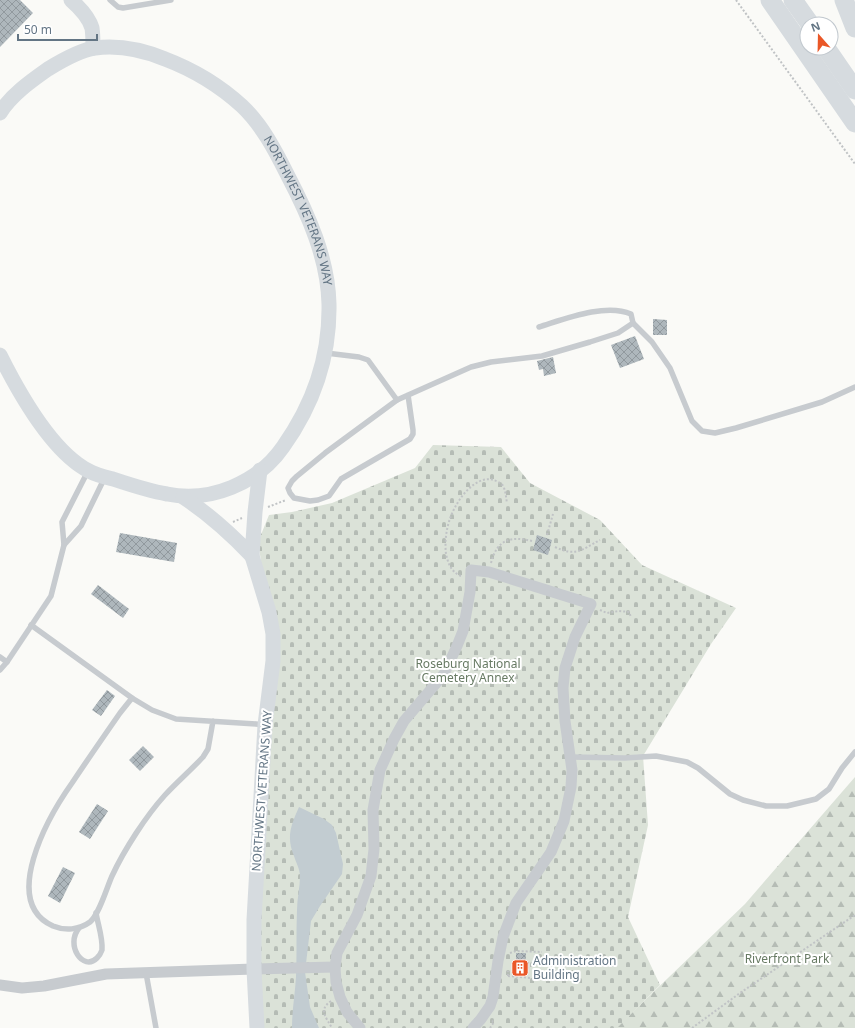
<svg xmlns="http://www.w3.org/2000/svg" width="855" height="1028" viewBox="0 0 855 1028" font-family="'Noto Sans',sans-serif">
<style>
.forest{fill:url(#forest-firs)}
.cemetery{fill:url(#cemetery-stones)}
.water{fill:#c2ccd1}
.building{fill:url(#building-cross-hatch)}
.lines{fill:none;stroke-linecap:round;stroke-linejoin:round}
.path{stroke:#c0c3c5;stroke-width:2;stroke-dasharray:2 2;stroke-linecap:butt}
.lane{stroke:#c7cbcf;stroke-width:5.5}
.street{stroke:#c7cbcf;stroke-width:11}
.secondary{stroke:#d6dbdf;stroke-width:15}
.highway{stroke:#d6dbdf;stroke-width:19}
.labels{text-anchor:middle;stroke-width:4;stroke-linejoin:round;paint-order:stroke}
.street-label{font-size:12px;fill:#637584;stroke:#fff}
.park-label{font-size:12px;fill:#677a63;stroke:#fff}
.poi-label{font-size:12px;fill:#637584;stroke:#fff;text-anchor:start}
</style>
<defs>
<pattern id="forest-firs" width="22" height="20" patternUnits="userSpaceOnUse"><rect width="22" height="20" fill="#dbe2d8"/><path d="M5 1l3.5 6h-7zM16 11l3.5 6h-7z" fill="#b5bcb5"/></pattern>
<pattern id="cemetery-stones" width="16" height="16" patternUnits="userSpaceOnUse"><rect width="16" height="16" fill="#dbe2d8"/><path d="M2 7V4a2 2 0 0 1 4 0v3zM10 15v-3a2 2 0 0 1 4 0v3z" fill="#b5bcb5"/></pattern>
<pattern id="building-cross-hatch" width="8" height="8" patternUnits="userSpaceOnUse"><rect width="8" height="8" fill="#aeb7bc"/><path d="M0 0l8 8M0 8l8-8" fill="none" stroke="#91999e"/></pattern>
</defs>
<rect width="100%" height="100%" fill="#fafaf7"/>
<path class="forest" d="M 855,777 L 855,1028 L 616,1028 L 745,904 Z"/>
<path class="cemetery" d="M 433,445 L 501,447 L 530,483 L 600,520 L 642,565 L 736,608 L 711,644 L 643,756 L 648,825 L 628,917 L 660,985 L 617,1028 L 258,1028 L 269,612 L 258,542 L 269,515 L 292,512 L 332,503 L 415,468 Z"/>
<path class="water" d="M 299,807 L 324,819 L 332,825 L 336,833 L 343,864 L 342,874 L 320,906 L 311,921 L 305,972 L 310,1007 L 319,1028 L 292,1028 C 292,1010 295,994 296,977 C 297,954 296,932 297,910 C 297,899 300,887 300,876 C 300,869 296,863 294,856 C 286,837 291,825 299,807 Z"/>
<g class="building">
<path d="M 0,0 L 20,0 L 33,13 L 0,47 Z"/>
<path d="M 653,319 L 667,320 L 667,335 L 653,335 Z"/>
<path d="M 635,336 L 644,359 L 620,368 L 611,345 Z"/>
<path d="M 553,357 L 556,373 L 544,376 L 543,369 L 539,370 L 537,361 Z"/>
<path d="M 120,533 L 177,543 L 174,562 L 116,552 Z"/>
<path d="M 537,535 L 552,540 L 548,555 L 533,550 Z"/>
<path d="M 98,585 L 129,609 L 123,618 L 91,594 Z"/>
<path d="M 107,690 L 115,696 L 101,716 L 92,710 Z"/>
<path d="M 143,746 L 154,757 L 140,771 L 129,760 Z"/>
<path d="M 97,804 L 108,811 L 90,839 L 79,832 Z"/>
<path d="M 63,867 L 75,873 L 60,903 L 48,896 Z"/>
<path d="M 516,953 L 526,953 L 525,962 L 529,962 L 528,974 L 512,973 L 512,962 L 516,963 Z"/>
</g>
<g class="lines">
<g class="path">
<path d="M 736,0 L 855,164"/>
<path d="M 268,507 L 286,500"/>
<path d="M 233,522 L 242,518"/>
<path d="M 547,535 L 553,514"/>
<path d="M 555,547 C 576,557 581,550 600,540"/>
<path d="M 491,563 C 497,539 511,536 532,541"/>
<path d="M 461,576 C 451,572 448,563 446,554 C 444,537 448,518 457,504 C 464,491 482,472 498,482 C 501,483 503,485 504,488 C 506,493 506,498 507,503"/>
<path d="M 600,610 L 607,613 L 619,611 L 629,612 L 631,617"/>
<path d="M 510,953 L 516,951 L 542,952"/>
<path d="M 508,976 L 508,971"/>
<path d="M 508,976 L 543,979"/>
<path d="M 331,1001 C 318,1010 326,1017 332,1028"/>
<path d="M 490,1028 L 494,1022 L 492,1021"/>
<path d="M 692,1028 L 740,993 L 855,915"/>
</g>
<g class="lane">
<path d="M 110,0 L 118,7 L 123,8 L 171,0"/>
<path d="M 633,323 L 652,342 L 670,368 L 692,421 L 702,431 L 715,433 L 736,428 L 822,402 L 855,387"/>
<path d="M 326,353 L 359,357 L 368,360 L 397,400"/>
<path d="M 408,395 L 413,430 L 413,434 L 410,439 L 341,479 L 329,496 L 318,500 L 310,501 L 294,498 L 290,493 L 288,488 L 292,481 L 297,476 L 325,453 L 397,400 L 471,367 L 491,362 L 542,356 L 590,342 L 618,333 L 633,323 L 631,314 C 605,303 565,319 539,327"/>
<path d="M 64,545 L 81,526 L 105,477"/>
<path d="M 31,625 L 132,698"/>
<path d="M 0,657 L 7,662"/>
<path d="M 0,670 L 7,662 L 51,596 L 64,545 L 62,522 L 88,471"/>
<path d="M 213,721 L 208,749 L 203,757 C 191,770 177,782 165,795 C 146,816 124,850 112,876 C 107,887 99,915 90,922 C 79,930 65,931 53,926 C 0,902 48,817 72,783 C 88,759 104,736 120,713 L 132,698 L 152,710 L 176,719 L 256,724 L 264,725"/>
<path d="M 570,757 L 625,758 L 656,756 L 687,762 L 698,768 L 730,794 L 743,800 L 766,806 L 787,806 L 816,799 L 829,789 L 842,768 L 855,752"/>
<path d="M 79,928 C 65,945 83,972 97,958 C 99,956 101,953 102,950 C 103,938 98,925 96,913"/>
<path d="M 146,973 L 156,1028"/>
</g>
<g class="street">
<path d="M 0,985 L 22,988 L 44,986 L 106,974 L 254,969 L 335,967"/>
<path d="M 360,1028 L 347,1012 L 340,997 L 336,982 L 335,967 L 337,953 L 357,915 L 371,876 L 374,849 L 373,810 L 380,770 L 394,739 L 404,721 L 444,674 L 457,646 L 463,631 L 470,592 L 471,570 L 489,572 L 591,604 L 575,637 L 565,668 L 563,688 L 565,721 L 572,770 L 571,787 L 564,821 L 551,852 L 516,903 L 503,937 L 498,961 L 493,997 L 490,1006 L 481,1019 L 473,1028"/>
</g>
<g class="secondary">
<path d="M 71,0 C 79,7 89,18 92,28 C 93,34 93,42 93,48"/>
<path id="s1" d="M 0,113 C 11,95 31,81 48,69 C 61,61 80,50 95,48 C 118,45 143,50 165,59 C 194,70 219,85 242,106 C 262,125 275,150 287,174 C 308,214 328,258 329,304 C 330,356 313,405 283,447 C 258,483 210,503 167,494 C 149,491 131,485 113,479 C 105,477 96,475 89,471 C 52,452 18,391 0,355"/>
<path d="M 183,497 C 209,514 231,534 252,556 L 255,512 L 260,470"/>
<path d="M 252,556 L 269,612 L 273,634 L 273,661 L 265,725 L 254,920 L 254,969 L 257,1028"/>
</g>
<g class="highway">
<path d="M 770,0 L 855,123"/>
<path d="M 793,0 L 810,24"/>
<path d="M 844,0 L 855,28"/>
<path d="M 826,48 L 855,90"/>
</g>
</g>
<defs>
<symbol id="building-square" viewBox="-11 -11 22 22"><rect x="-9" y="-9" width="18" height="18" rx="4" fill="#ea5727" stroke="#fff"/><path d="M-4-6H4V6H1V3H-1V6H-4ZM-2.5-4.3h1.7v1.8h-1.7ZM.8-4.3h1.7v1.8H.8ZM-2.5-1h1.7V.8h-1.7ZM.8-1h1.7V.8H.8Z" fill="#fff"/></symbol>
</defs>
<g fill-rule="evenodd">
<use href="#building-square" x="510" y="958" width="20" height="20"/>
</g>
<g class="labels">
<g class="street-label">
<text dy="4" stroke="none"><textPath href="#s1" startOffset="400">NORTHWEST VETERANS WAY</textPath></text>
<text transform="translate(262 791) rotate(-86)" y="4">NORTHWEST VETERANS WAY</text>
</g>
<g class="park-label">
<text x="468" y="668">Roseburg National<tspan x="468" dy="14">Cemetery Annex</tspan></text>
<text x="787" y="963">Riverfront Park</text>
</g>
<g class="poi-label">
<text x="533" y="965">Administration<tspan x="533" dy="14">Building</tspan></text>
</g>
</g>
<g transform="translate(819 36) rotate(340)"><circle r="19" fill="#ffffff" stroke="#c1c8ce"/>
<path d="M0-3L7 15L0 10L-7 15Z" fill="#ea5727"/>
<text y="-6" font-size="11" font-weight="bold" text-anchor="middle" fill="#637584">N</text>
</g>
<path d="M18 34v6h79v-6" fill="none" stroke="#637584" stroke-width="2"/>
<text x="24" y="34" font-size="12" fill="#637584" stroke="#ffffff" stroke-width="3" paint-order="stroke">50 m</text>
</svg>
